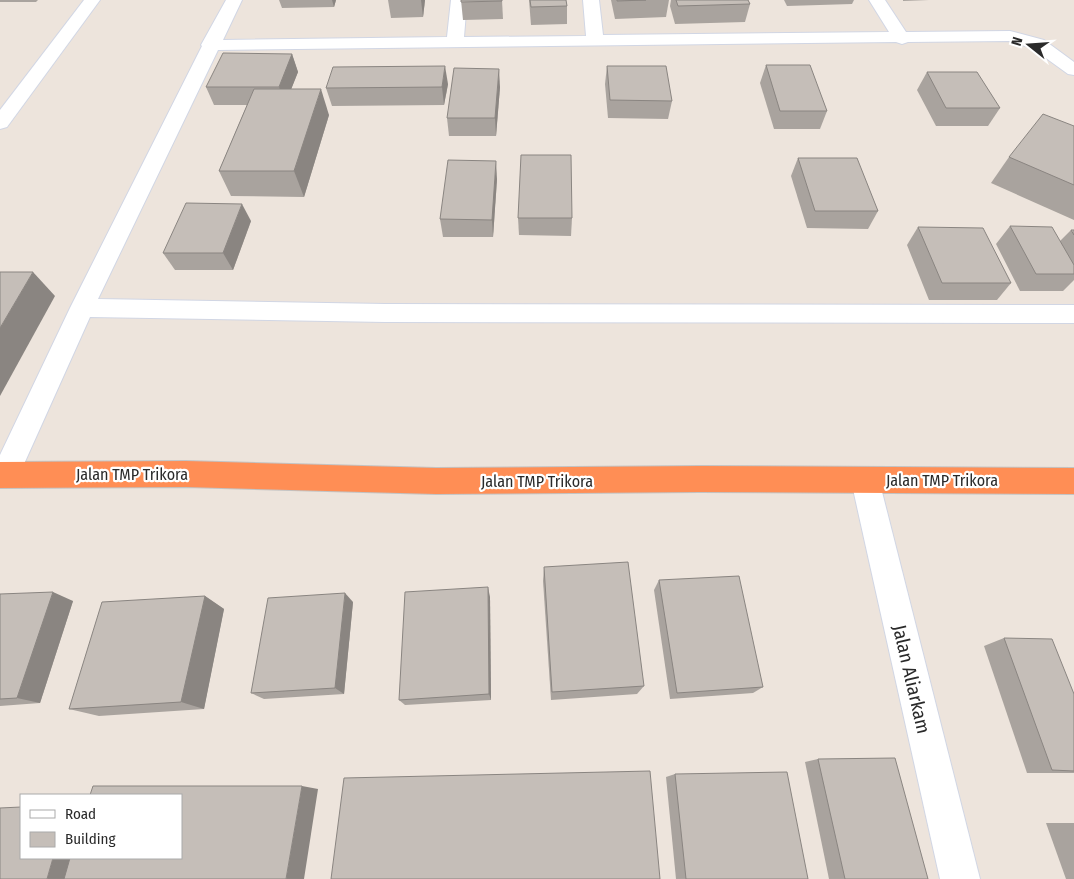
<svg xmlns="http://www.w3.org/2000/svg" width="1074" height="879" viewBox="0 0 1074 879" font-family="'Fira Sans Condensed',sans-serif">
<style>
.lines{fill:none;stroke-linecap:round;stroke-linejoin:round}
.street-casing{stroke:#d1d6e4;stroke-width:2}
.highway-casing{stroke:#c3c3c3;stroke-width:2}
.street{fill:#fff;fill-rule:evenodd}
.highway{fill:#ff8e55;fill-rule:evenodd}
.wall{fill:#a9a39e}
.shaded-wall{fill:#8a8581}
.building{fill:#c5beb8;stroke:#8a8581}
.labels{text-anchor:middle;stroke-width:4.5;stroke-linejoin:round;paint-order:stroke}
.street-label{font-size:16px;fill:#2a2a2a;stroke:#fff}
.near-street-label{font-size:19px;fill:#2a2a2a;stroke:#fff}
</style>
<rect width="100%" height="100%" fill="#ede4dc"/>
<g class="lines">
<defs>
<g id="street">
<path d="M 84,0 L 100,0 L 7,127 L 0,129 L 0,110 Z"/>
<path d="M 226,0 L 242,0 L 223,40 L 447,37 L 451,0 L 467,0 L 464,37 L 586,36 L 583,0 L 599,0 L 603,35 L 889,32 L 869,0 L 885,0 L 906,32 L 1010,31 L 1044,40 L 1074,62 L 1074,75 L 1068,74 L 1032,48 L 1009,41 L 908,42 L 902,44 L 896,42 L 218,50 L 98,299 L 385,304 L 1074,305 L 1074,323 L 385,322 L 90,317 L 15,484 L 5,488 L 0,486 L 0,455 L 70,308 L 202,46 L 201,45 Z"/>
<path d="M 865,467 L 875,471 L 879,480 L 980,879 L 940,879 L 851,480 L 855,471 Z"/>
</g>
<path id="highway" d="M 186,461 L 436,468 L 700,466 L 1074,468 L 1074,494 L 700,492 L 436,494 L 186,487 L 0,488 L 0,462 Z"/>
</defs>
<use href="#street" class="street-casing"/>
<use href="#highway" class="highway-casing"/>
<use href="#street" class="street"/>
<use href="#highway" class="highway"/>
</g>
<g class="wall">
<path d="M 0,0 L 38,0 L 36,2 L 0,2 Z"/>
<path d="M 279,0 L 336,0 L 334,7 L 282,8 Z"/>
<path d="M 388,0 L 425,0 L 423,17 L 391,18 Z"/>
<path d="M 461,0 L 502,0 L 503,19 L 463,20 Z"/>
<path d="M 529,0 L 566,0 L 567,6 L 567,24 L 531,25 Z"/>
<path d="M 611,0 L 669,0 L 666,17 L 615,19 Z"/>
<path d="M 671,0 L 748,0 L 750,4 L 745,22 L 675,24 L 670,6 Z"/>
<path d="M 784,0 L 854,0 L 852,4 L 787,6 Z"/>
<path d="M 903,0 L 929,0 L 903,1 Z"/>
<path d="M 292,54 L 298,72 L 291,89 L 329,115 L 304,197 L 231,196 L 219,171 L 247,105 L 214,105 L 206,87 Z"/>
<path d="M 766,65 L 827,111 L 820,129 L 774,129 L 760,83 Z"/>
<path d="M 607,66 L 672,101 L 668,119 L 608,118 L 605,84 Z"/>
<path d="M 927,72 L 1000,108 L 988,126 L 936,126 L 917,90 Z"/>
<path d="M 448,84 L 444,105 L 332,106 L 326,88 Z"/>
<path d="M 500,87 L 496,136 L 449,136 L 447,118 Z"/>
<path d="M 1074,126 L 1074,220 L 991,183 L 1009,157 Z"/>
<path d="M 798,158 L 878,211 L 868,229 L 807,228 L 791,176 Z"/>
<path d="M 497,179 L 493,237 L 443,237 L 440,219 Z"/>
<path d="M 518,218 L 572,218 L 571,236 L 519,235 Z"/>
<path d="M 251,221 L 233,270 L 175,270 L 163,253 Z"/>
<path d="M 1010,226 L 1060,241 L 1071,230 L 1074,230 L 1074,280 L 1063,291 L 1020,291 L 996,244 Z"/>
<path d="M 918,227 L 1011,283 L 997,300 L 929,300 L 907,245 Z"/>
<path d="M 544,567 L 644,686 L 637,694 L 551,700 L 543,581 Z"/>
<path d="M 659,580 L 763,687 L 753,693 L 670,699 L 654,590 Z"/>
<path d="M 0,594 L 73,601 L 40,703 L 0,706 Z"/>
<path d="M 205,596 L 224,609 L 204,709 L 99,716 L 69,709 Z"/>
<path d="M 490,597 L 491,700 L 405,705 L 399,700 Z"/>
<path d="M 353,602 L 344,694 L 264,699 L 251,693 Z"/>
<path d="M 1004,638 L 1074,694 L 1074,773 L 1027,773 L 984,646 Z"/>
<path d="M 818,759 L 928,879 L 829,879 L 805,762 Z"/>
<path d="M 675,774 L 808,879 L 676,879 L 666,777 Z"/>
<path d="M 1046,823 L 1074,823 L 1074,879 L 1066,879 Z"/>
</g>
<g class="shaded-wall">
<path d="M 332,0 L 336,0 L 334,7 Z"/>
<path d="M 421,0 L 425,0 L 423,17 Z"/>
<path d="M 292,54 L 298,72 L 285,105 L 279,87 Z"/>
<path d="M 445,66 L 448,84 L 444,105 L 442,87 Z"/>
<path d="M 499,69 L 500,87 L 496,136 L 495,118 Z"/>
<path d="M 321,89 L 329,115 L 304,197 L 294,171 Z"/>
<path d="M 496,161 L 497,179 L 493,237 L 492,220 Z"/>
<path d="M 242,204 L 251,221 L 233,270 L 223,253 Z"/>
<path d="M 33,272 L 55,296 L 0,396 L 0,328 Z"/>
<path d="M 488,587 L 490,597 L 491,700 L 489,694 Z"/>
<path d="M 53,592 L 73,601 L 40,703 L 17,698 Z"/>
<path d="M 345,593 L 353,602 L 344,694 L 335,688 Z"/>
<path d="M 205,596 L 224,609 L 204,709 L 181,702 Z"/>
<path d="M 302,786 L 318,789 L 304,879 L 286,879 Z"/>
<path d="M 53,858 L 77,858 L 71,879 L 47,879 Z"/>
</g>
<g class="building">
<path d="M 461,0 L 502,0 L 502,1 L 461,2 Z"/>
<path d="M 530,0 L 566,0 L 567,6 L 531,7 Z"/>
<path d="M 617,0 L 646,0 L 617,1 Z"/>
<path d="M 676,0 L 748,0 L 750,4 L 678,6 Z"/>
<path d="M 223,53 L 292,54 L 279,87 L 206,87 Z"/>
<path d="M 766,65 L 810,65 L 827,111 L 780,111 Z"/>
<path d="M 445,66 L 442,87 L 326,88 L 333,67 Z"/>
<path d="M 607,66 L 666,66 L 672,101 L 610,100 Z"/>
<path d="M 454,68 L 499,69 L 495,118 L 447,118 Z"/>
<path d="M 927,72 L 977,72 L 1000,108 L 946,108 Z"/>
<path d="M 254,89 L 321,89 L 294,171 L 219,171 Z"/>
<path d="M 1043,114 L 1074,126 L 1074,185 L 1009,157 Z"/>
<path d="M 521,155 L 571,155 L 572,218 L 518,218 Z"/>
<path d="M 798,158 L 857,158 L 878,211 L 815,211 Z"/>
<path d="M 448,160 L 496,161 L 492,220 L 440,219 Z"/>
<path d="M 186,203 L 242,204 L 223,253 L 163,253 Z"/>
<path d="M 1010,226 L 1052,227 L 1074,265 L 1074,274 L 1036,274 Z"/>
<path d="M 918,227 L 983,228 L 1011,283 L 942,283 Z"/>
<path d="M 1071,230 L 1074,230 L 1074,235 Z"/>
<path d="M 0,272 L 33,272 L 0,328 Z"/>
<path d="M 628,562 L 644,686 L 552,692 L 544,567 Z"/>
<path d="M 739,576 L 763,687 L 677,693 L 659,580 Z"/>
<path d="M 488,587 L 489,694 L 399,700 L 405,592 Z"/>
<path d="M 53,592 L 17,698 L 0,699 L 0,594 Z"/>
<path d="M 345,593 L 335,688 L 251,693 L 268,598 Z"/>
<path d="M 205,596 L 181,702 L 69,709 L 102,602 Z"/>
<path d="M 1004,638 L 1052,639 L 1074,694 L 1074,771 L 1052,770 Z"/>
<path d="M 895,758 L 928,879 L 845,879 L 818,759 Z"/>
<path d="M 650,771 L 660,879 L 331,879 L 344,778 Z"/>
<path d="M 787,772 L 808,879 L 686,879 L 675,774 Z"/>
<path d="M 93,786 L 302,786 L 286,879 L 64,879 L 70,858 L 181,858 L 181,795 L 90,795 Z"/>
<path d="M 21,807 L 21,858 L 53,858 L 47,879 L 0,879 L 0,808 Z"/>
</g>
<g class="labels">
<g class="street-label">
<text x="132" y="480">Jalan TMP Trikora</text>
<text x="942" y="486">Jalan TMP Trikora</text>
<text x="537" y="487">Jalan TMP Trikora</text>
</g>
<g class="near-street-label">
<text transform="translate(912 679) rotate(77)" y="7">Jalan Aliarkam</text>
</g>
</g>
<rect x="20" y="794" width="162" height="65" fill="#ffffff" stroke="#aaaaaa"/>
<rect x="30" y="810" width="25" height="8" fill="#ffffff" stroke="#aaaaaa"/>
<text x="65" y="819" font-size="15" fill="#2a2a2a">Road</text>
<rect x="30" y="832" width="25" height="15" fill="#c5beb8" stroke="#aaaaaa"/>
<text x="65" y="844" font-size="15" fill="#2a2a2a">Building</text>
<g transform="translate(1029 45) rotate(287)" stroke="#ffffff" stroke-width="4" paint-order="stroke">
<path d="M0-4L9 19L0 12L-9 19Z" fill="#2a2a2a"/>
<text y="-8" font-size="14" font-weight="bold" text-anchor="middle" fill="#2a2a2a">N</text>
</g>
</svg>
